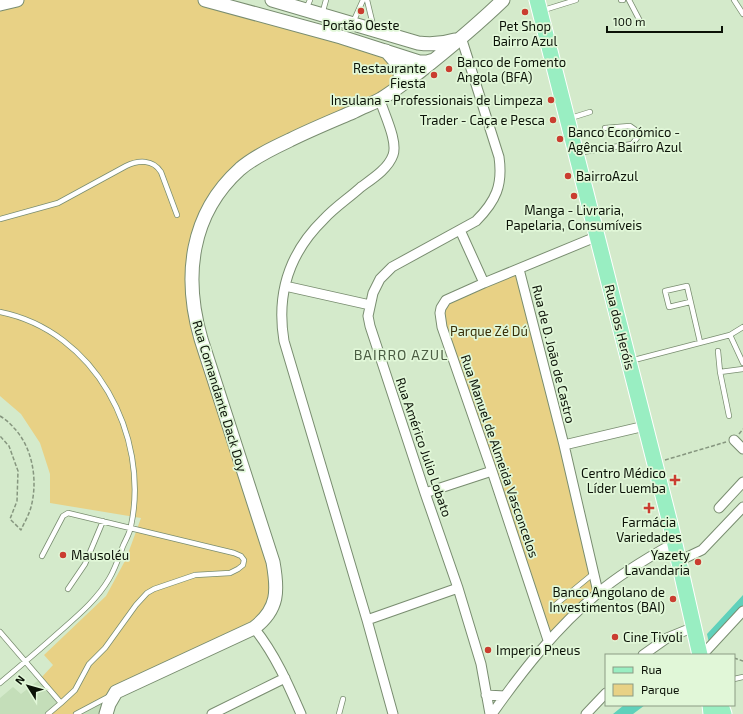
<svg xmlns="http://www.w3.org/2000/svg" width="743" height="714" font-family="'Exo 2',sans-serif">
  <rect width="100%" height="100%" fill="#d4eacb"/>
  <path fill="#c4deb9" d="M40 679 61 703 49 714H0V698L13 687 21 694Z
    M116 692 106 714H75Z"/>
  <path fill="#e8d185" d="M17 0H205L386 51 399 82 243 168 207 212 192 292 273 562 267 616 75 714H49L61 703 40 679 53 665 44 655 106 596 126 559 141 518 50 503V474L40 443 21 414 0 396V5Z
    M519 269 598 592 548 640 440 313 443 303Z"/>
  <path fill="#5fd1bb" d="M743 595V607L709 643 707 634Z
    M624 705H645L633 714H613Z"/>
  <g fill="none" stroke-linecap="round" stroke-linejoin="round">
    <g stroke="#798d70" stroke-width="6">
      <path id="lane" d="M367 0 374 29
        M621 0H623
        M629 0 640 21
        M734 0 743 14
        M306 9 310 0
        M547 9 576 0
        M325 14 323 11 326 0
        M352 21 355 18 363 0
        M574 117 590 112
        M583 152 632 144 637 138V131L630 126 605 128
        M0 219 58 203 126 166C138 160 153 159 161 172L177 215
        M690 302 669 307 665 291 687 286 700 342
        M0 312C95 331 150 435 131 526 130 533 126 539 123 546 119 557 115 569 109 579 96 601 76 617 57 634 38 651 19 667 0 683
        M730 335 743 363
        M718 351 720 372 729 416
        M634 360 730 335 743 327
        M720 372 743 369
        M42 556 63 516 68 513 234 553 241 556 244 560 243 565 238 569 230 573 195 575 154 589 147 593 136 605 105 648 89 664 75 690 61 703
        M68 589 85 564 103 521
        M554 606 594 573
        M0 632 61 703 48 714
        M734 679 743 677
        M76 714 110 696
        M339 714 343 699"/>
    </g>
    <g stroke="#798d70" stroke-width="11">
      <path id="street" d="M461 37 499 157C503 185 496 201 476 221L392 267 380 279 373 293 368 316 370 326 425 493 458 588 481 664 490 714
        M380 100C384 114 398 141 393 155 388 169 372 179 361 187 349 198 335 207 324 219 289 253 276 293 284 341L367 620 393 714
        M460 230 484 283
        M519 269 564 445 598 592
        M285 286 370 305
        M734 440 743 449
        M564 445 645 426
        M425 493 492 471
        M719 508 743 482
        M683 559 702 550 743 507
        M367 620 458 588
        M254 628C275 654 288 684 301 714
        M548 640 492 471 442 327 440 313 441 308 446 300 484 283 598 236
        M705 652 743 611
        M643 655 667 638 694 627
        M486 695 505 696
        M212 714 285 678
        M492 714C523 670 556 628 598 593 620 574 649 557 674 543
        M586 714 606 693"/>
    </g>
    <g stroke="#798d70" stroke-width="15">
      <path id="secondary" d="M205 0 341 37 419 62H427L434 60
        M272 0 418 43C432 45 442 44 455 40
        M0 4 17 0
        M386 51C399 65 405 71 396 89
        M106 714 109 704 116 692 254 628C279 609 278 590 273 562L201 339C183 277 190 214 240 169 254 157 273 148 290 140 310 130 332 121 353 112 362 107 372 104 381 99 394 91 405 82 418 73 447 50 476 26 503 0"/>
    </g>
    <g stroke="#fff" stroke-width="17">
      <path id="primary" d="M537 0 671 527 700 655
        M710 705 711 714
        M721 705 724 714"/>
    </g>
    <path stroke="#86967f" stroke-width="1.5" stroke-dasharray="4 2" stroke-linecap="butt" d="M0 416C5 419 10 423 14 428 33 448 38 481 31 507 29 515 24 523 21 530L10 519 17 501 18 471 9 446 0 436
      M739 434 743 429
      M665 460 726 442
      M734 658 743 661"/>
    <use href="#lane" stroke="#fff" stroke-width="4.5"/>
    <use href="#street" stroke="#fff" stroke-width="9"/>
    <use href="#secondary" stroke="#fff" stroke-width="13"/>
    <use href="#primary" stroke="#99eec2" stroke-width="15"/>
  </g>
  <g fill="#ca3d30" stroke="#e1f7d8" stroke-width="1.5">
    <circle cx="361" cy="11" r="4"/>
    <circle cx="525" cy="12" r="4"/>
    <circle cx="449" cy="69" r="4"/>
    <circle cx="434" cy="75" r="4"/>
    <circle cx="551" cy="100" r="4"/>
    <circle cx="553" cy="120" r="4"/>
    <circle cx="560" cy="139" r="4"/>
    <circle cx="568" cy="176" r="4"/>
    <circle cx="574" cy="196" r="4"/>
    <path d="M673 474h4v4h4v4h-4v4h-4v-4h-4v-4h4z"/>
    <path d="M647 502h4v4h4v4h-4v4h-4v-4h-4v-4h4z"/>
    <circle cx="63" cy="555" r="4"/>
    <circle cx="698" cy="562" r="4"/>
    <circle cx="673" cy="599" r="4"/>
    <circle cx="615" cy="637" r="4"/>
    <circle cx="488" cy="650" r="4"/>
  </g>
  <g text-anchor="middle" stroke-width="3.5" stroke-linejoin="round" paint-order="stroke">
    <g font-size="13" fill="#0b1207" stroke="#e1f7d8" text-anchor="start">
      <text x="361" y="30" text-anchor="middle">Portão Oeste</text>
      <text x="525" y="31" text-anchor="middle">Pet Shop<tspan x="525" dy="15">Bairro Azul</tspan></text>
      <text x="457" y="67">Banco de Fomento<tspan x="457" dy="15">Angola (BFA)</tspan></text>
      <text x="426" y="73" text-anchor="end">Restaurante<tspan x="426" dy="15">Fiesta</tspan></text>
      <text x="543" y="105" text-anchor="end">Insulana - Professionais de Limpeza</text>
      <text x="545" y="125" text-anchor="end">Trader - Caça e Pesca</text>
      <text x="568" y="137">Banco Económico -<tspan x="568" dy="15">Agência Bairro Azul</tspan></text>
      <text x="576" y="181">BairroAzul</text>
      <text x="574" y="215" text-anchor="middle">Manga - Livraria,<tspan x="574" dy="15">Papelaria, Consumíveis</tspan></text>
      <text x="666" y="478" text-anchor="end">Centro Médico<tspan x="666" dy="15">Líder Luemba</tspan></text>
      <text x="649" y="527" text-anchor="middle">Farmácia<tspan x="649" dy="15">Variedades</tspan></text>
      <text x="71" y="560">Mausoléu</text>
      <text x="690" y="560" text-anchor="end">Yazety<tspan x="690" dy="15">Lavandaria</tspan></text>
      <text x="665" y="597" text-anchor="end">Banco Angolano de<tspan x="665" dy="15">Investimentos (BAI)</tspan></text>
      <text x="623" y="642">Cine Tivoli</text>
      <text x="496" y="655">Imperio Pneus</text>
    </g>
    <g font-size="13" fill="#0b1207" stroke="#e1f7d8">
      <text transform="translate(620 327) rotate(76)" y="5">Rua dos Heróis</text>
      <text transform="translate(554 354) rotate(76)" y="5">Rua de D. João de Castro</text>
      <text transform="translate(220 396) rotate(73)" y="5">Rua Comandante Dack Doy</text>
      <text transform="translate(424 447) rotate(71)" y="5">Rua Américo Julio Lobato</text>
      <text transform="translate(500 456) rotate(71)" y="5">Rua Manuel de Almeida Vasconcelos</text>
    </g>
    <g font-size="13" fill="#382e07" stroke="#e1f7d8">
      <text x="489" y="336">Parque Zé Dú</text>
    </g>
    <g font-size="14" letter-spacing="1" fill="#4b5d43" stroke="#e1f7d8">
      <text x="401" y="360">BAIRRO AZUL</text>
    </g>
  </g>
  <rect x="605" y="654" width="130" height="52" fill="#e1f7d8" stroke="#8b9b84"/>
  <rect x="613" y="667" width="20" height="6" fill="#99eec2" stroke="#8b9b84"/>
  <text x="641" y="674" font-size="12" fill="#0b1207">Rua</text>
  <rect x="613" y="684" width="20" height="12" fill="#e8d185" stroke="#8b9b84"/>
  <text x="641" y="694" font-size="12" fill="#0b1207">Parque</text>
  <g transform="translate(28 686) rotate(307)" stroke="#e1f7d8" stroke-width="3" paint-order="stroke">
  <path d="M0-3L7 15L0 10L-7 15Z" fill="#0b1207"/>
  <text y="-6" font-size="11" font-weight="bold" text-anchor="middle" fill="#0b1207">N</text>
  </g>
  <path d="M607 26v6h115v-6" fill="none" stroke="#0b1207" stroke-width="2"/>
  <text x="613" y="26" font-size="12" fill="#0b1207" stroke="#e1f7d8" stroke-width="3" paint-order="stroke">100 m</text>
</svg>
